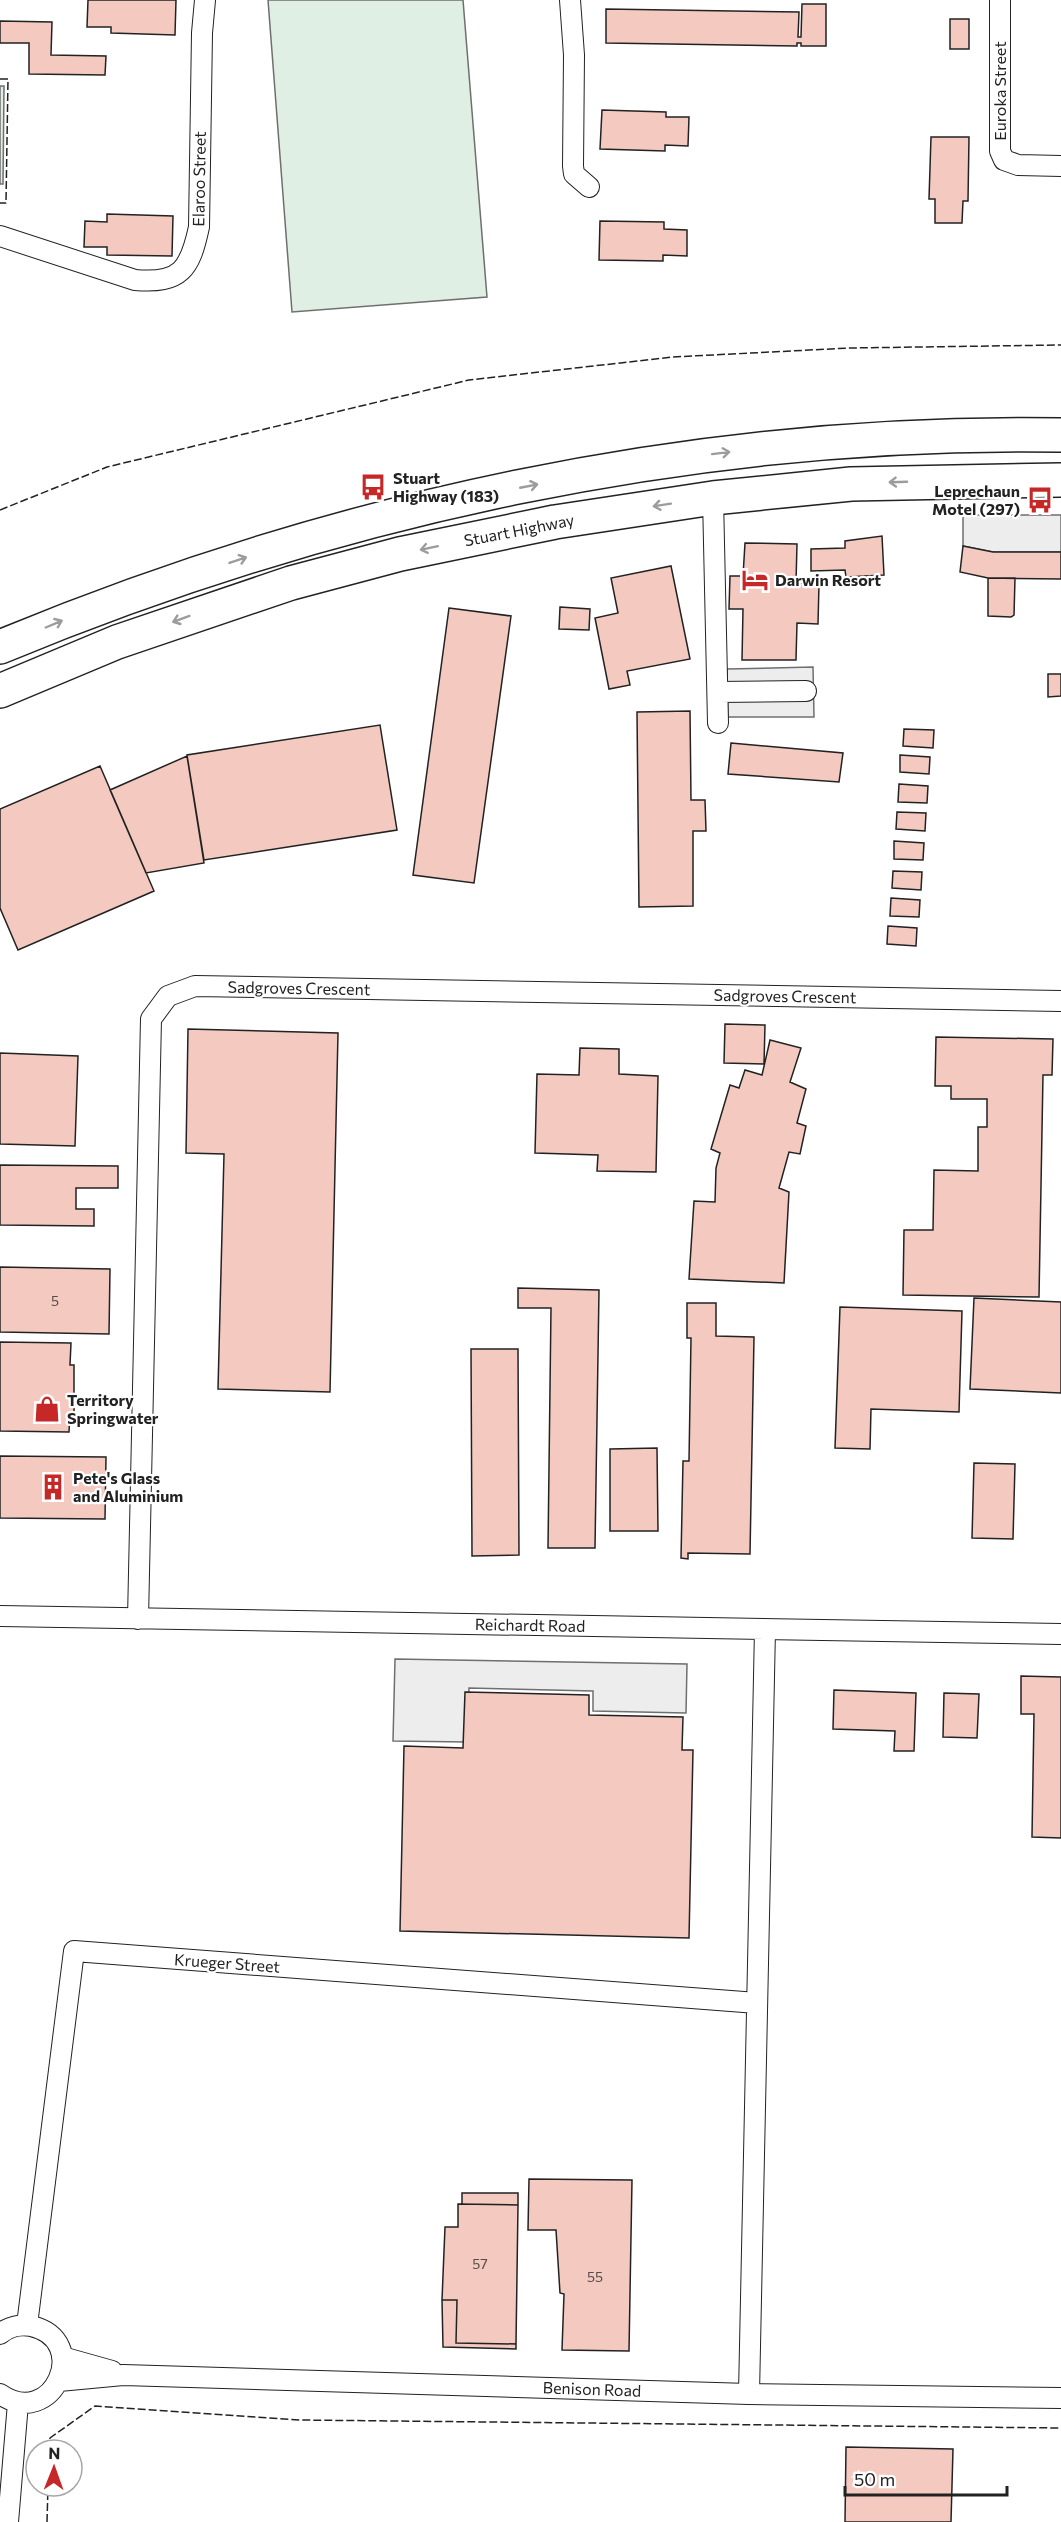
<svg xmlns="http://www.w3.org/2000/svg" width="1061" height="2522" font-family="Commissioner,sans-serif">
  <rect width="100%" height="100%" fill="#fff"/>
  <path fill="#e0efe3" stroke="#6f6f6f" stroke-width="1.5" d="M268 0H463L487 297 292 312Z
    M0 86H4L3 184H0Z"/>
  <path fill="#ededed" stroke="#6f6f6f" stroke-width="1.5" d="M963 515H1061V552H993L963 546Z
    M813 667 814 717H728L727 669Z
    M395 1659 687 1664 686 1713 593 1711V1691L469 1688 467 1742 393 1741Z"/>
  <path fill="#f3c9c0" stroke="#222" stroke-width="1.5" d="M88 0H176L175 35 111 33V27H87Z
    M802 4H826V46H801V43H797V46L606 43V9L799 12 798 37H801Z
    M950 19H969V49H950Z
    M0 21 52 22 51 55 106 56 105 75 29 74V43H0Z
    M602 110 666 112V117H689L688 146 665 145V151L600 149Z
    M931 137H969L968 201H963L962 223H935V199H929Z
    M107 214 173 216 172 256 107 255V247H84L85 221 107 222Z
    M600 221 664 222V229L687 230V256L663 255V261L599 260Z
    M882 536 884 575 846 577 845 570 811 571V549L845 548V541Z
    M745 543 797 544 796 583 819 584 818 624 797 623 796 660H742L743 609H729L730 576H743Z
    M963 546 993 552H1061V579L988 578 960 572Z
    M671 566 690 659 627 671 630 685 609 689 595 618 618 613 611 578Z
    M988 578H1015L1014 615 1011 617 988 616Z
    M560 607 590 609 589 630 559 629Z
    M449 608 511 616 474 883 413 875Z
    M1048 674H1061V696L1048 697Z
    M690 711 691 800H705L706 831H693V906L639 907 637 712Z
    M380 725 397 830 204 860 187 755Z
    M904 729 934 730 933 748 903 746Z
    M731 743 843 753 839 782 728 774Z
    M900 755 930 757 929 774 900 772Z
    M187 756 204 863 146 873 110 790Z
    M100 766 154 891 18 950 0 908V809Z
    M899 784 928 786 927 803 898 802Z
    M897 812 926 813 925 831 896 829Z
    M894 841 924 843 923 860 894 859Z
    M893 871 922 872 921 890 892 888Z
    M891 898 920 900 919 917 890 916Z
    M888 926 917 928 916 946 887 944Z
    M725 1024 765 1025 764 1064 724 1063Z
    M188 1029 338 1033 330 1392 218 1389 224 1154 186 1153Z
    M936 1037 1053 1039 1052 1075H1043L1039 1297 903 1295 904 1230H933L934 1170 978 1171V1127H987V1099H951V1086H935Z
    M770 1040 801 1048 790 1082 806 1089 797 1123 806 1126 800 1154 789 1152 779 1188 789 1192 784 1283 689 1279 694 1201 715 1202 716 1168 720 1153 711 1149 730 1085 739 1088 745 1070 762 1075Z
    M580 1048 619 1049V1074L658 1076 656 1172 597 1171 598 1155 535 1153 537 1074 579 1075Z
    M0 1053 78 1056 75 1146 0 1144Z
    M0 1165 118 1166V1188H76V1209H94V1226L0 1225Z
    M0 1267 110 1269 109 1334 0 1332Z
    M518 1288 599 1290 595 1548H548L551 1308H518Z
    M974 1298 1061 1302V1393L970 1389Z
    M687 1303H716V1336L754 1337 750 1554 688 1553V1559L681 1558 683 1461H689L691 1338H687Z
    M840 1307 962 1311 959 1412 871 1409 870 1449 835 1448Z
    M0 1342 71 1343 70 1365H74V1412H70L69 1432 0 1431Z
    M471 1349H518L519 1555 472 1556Z
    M657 1448 658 1531H610V1449Z
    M0 1456 106 1457 105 1519 0 1518Z
    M974 1463 1015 1464 1013 1539 972 1538Z
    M1021 1676 1061 1677V1838L1032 1837 1034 1714H1021Z
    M834 1690 916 1693 914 1751H894L895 1731 833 1729Z
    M465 1692 589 1695V1715L683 1717 682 1750H693L689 1938 400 1931 404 1746 463 1748Z
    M944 1693 979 1694 977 1738 943 1737Z
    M529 2179 632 2180 629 2351 562 2350 564 2294 560 2293 556 2230H528Z
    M462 2193H518V2205L462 2204Z
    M458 2204 518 2205 516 2344 456 2343 457 2300H442L445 2227H458Z
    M442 2300H457L456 2343 516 2344V2349L443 2347Z
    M846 2447 953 2449 951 2522H845Z"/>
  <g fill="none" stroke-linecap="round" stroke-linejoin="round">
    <g stroke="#222" stroke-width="22">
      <path id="street" d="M570 0 574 55 573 166 574 174 589 187
        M1000 0V151L1004 160 1018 165 1061 166
        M0 236 135 280C181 284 190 269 199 227L202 33 205 0
        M713 498 718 723
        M718 692 806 691
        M0 1616 1061 1634
        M138 1619 151 1019 168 996 195 986 1061 1001
        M27 2325 74 1951 757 2003
        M0 2334C8 2327 20 2324 31 2326 93 2340 53 2431 0 2394
        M62 2357 112 2371
        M59 2381 123 2375 749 2394 1061 2398
        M749 2394 765 1629
        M8 2522 18 2403"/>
    </g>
    <g stroke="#222" stroke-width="36">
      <path id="highway" d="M0 647C334 508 698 429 1061 435
        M0 691 117 642 291 583 400 554 555 522 713 498 851 484 1061 480"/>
    </g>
    <use href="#street" stroke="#fff" stroke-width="20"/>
    <use href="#highway" stroke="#fff" stroke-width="33"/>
    <path stroke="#222" stroke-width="1.5" stroke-dasharray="8 3" stroke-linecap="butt" d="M0 79H8L6 203H0
      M0 510 107 467 469 380 673 357 849 348 1061 345
      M50 2450V2438L95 2406 299 2420 1061 2428
      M47 2522 48 2486"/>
  </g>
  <defs><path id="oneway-shaft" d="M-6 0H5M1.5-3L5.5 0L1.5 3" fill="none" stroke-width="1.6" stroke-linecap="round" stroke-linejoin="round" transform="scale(1.5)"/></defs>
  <g stroke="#9c9c9c">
    <use href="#oneway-shaft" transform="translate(721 453) rotate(-7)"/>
    <use href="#oneway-shaft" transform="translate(898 482) rotate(178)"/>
    <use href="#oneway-shaft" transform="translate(529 486) rotate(-11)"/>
    <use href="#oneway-shaft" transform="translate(662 505) rotate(171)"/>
    <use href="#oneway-shaft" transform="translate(429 548) rotate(168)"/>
    <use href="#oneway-shaft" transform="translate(238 560) rotate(-18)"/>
    <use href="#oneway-shaft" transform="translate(181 619) rotate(160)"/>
    <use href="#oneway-shaft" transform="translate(54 624) rotate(-23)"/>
  </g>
  <defs>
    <g id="bus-bare" transform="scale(2.07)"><path d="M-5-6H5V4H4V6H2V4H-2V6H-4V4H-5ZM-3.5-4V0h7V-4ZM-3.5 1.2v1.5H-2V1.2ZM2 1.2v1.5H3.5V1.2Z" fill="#c62828" stroke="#fff" stroke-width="2.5" paint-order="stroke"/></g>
    <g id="hotel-bare" transform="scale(2.07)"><path d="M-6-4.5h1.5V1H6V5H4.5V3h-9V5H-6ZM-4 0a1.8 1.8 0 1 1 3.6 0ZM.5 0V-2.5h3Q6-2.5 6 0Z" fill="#c62828" stroke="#fff" stroke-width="2.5" paint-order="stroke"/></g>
    <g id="shop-bare" transform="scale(2.07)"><path d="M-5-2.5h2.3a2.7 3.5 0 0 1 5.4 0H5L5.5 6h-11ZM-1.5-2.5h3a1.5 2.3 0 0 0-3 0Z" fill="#c62828" stroke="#fff" stroke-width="2.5" paint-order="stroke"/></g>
    <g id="building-bare" transform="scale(2.07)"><path d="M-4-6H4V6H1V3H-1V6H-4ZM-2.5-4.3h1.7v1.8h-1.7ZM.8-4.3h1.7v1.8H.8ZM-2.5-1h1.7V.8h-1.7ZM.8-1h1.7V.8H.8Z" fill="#c62828" stroke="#fff" stroke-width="2.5" paint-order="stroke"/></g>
  </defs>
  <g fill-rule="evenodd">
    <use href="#bus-bare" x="373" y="487"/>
    <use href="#bus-bare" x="1040" y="500"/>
    <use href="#hotel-bare" x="755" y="580"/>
    <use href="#shop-bare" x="47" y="1409"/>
    <use href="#building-bare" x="53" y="1487"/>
  </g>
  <g text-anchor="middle" stroke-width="4.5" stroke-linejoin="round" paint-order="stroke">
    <g font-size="14" fill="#564c4a">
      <text x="55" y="1306">5</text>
      <text x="480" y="2269">57</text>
      <text x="595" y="2282">55</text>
    </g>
    <g font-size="16" fill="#222" stroke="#fff">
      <text transform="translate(1000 91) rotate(-90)" y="6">Euroka Street</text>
      <text transform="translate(199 179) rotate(-89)" y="6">Elaroo Street</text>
      <text transform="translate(519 530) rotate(-11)" y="6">Stuart Highway</text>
      <text transform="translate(299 988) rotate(1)" y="6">Sadgroves Crescent</text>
      <text transform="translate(785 996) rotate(1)" y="6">Sadgroves Crescent</text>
      <text transform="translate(530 1625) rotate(1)" y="6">Reichardt Road</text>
      <text transform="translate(227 1963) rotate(4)" y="6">Krueger Street</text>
      <text transform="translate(592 2389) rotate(2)" y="6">Benison Road</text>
    </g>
    <g font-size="16" font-weight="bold" fill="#222" stroke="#fff" text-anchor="start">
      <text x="393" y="484">Stuart<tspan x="393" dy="18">Highway (183)</tspan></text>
      <text x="1020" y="497" text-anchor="end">Leprechaun<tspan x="1020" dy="18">Motel (297)</tspan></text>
      <text x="775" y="586">Darwin Resort</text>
      <text x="67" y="1406">Territory<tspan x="67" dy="18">Springwater</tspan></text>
      <text x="73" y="1484">Pete's Glass<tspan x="73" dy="18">and Aluminium</tspan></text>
    </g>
  </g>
  <g transform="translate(54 2468) rotate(1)"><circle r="28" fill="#ffffff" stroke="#a7a7a7" stroke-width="1.5"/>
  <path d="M0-4.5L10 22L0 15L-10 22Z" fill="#c62828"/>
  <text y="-9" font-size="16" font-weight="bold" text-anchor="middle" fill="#222222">N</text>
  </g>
  <path d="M845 2486v9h162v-9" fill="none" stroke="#222222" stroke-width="3"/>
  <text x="854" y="2486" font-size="18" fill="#222222" stroke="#ffffff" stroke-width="4.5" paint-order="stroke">50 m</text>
</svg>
